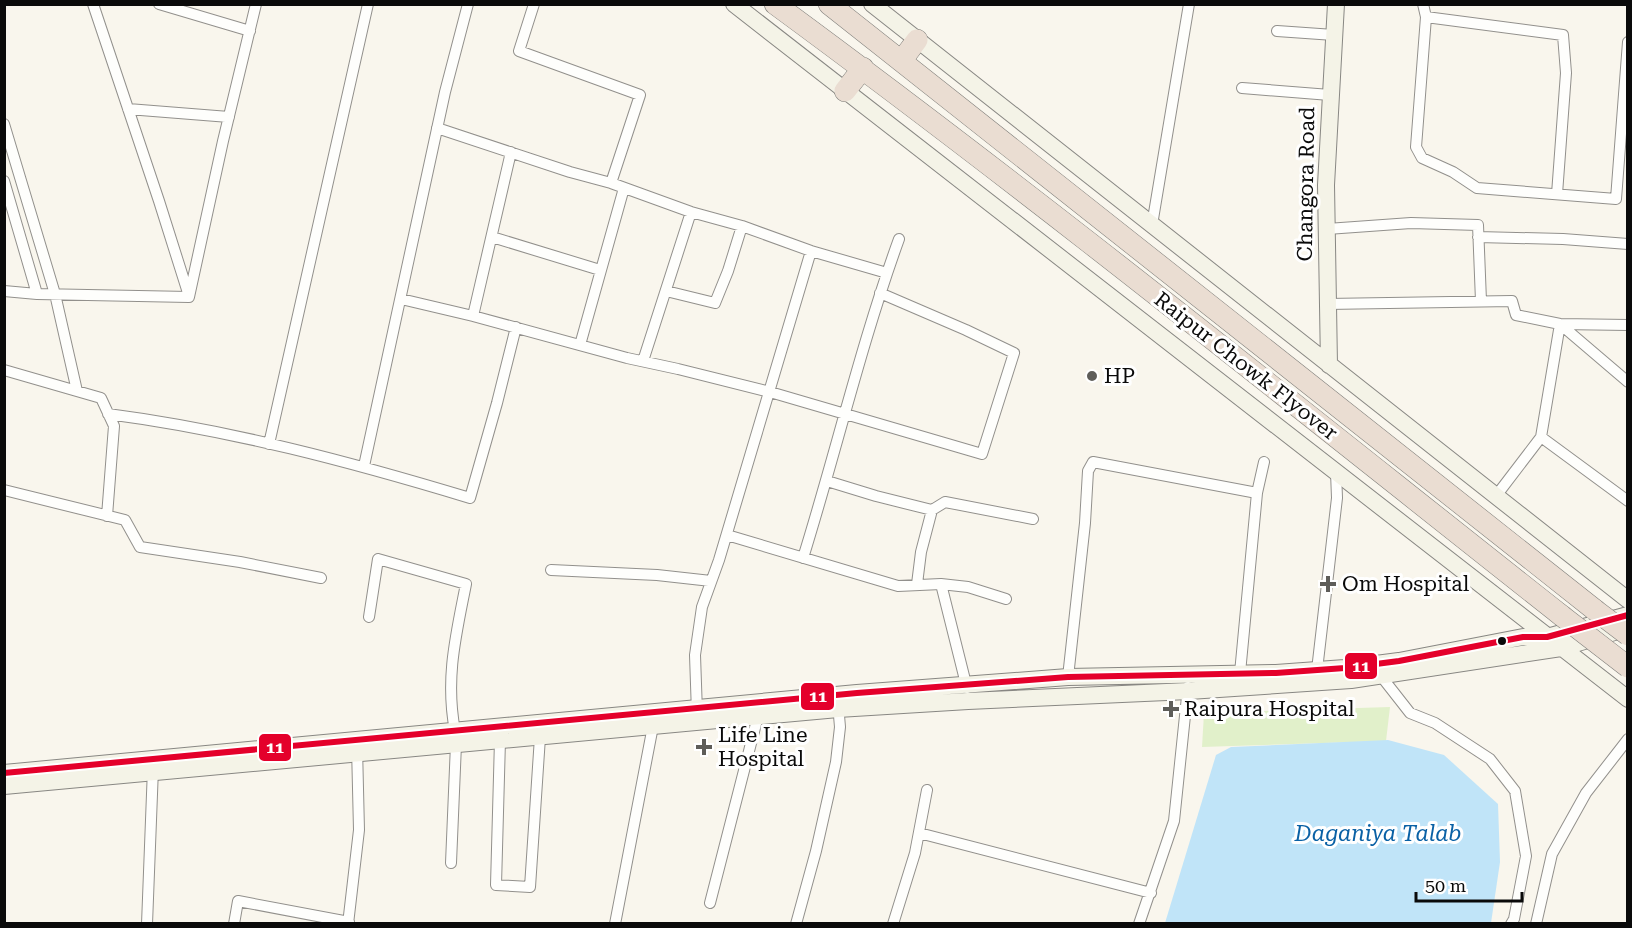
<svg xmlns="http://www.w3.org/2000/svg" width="1632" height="928" font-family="'Roboto Serif',serif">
  <rect width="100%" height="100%" fill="#f9f6ed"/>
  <path fill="#e1f0ca" d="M1390 707 1386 741 1202 747 1204 713Z"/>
  <path fill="#c0e4f8" d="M1388 740 1444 755 1498 804 1500 862 1491 923H1165L1216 755 1231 747Z"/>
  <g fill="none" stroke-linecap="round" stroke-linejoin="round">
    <g stroke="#92908c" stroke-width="12">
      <path id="street" d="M93 4 159 201 189 296
        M159 4 250 31
        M534 4 519 51 640 95 611 183
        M1423 4 1426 17 1416 147 1422 158 1453 172 1477 188 1616 199 1628 42
        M1426 17 1563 35 1566 73 1557 194
        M1277 31 1334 35
        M1242 88 1330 95
        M128 109 229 117
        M4 124 55 294 77 391
        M437 128 570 172 611 183 691 212 742 226 811 251 887 273
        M4 181 37 294
        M1152 225 1189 4
        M1327 229 1411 223 1478 225 1481 301
        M492 237 600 270
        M1478 237 1563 239 1628 244
        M4 291 37 294 189 297 223 141 256 4
        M666 291 715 303 728 271 742 226
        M401 299 473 316 627 358 678 369 770 392 982 454 1014 353 966 330 880 293
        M1327 304 1512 301 1516 315 1560 324 1628 325
        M473 316 511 152
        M1560 324 1628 382
        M580 345 624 188
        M643 361 691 212
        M4 370 101 398 114 426 107 516
        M108 414C231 430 351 462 470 498L497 403 516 327
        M1541 437 1628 501
        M269 444 368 4
        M364 466 445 92 468 4
        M827 481 876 496 932 510
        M4 490 125 520 140 547 240 562 321 578
        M1496 496 1541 437 1560 324
        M727 535 898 586 941 584 968 587 1006 599
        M803 558C836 452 861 344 899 239
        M551 570 657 575 711 581
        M917 584 921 552 932 510 945 502 1033 519
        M941 584 967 688
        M369 617 378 559 466 584C456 635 445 678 455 731
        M1317 670 1337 498 1336 472
        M1240 673 1257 493 1264 462
        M1381 676 1410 713 1435 723 1490 759 1515 791 1526 856 1514 919 1511 924
        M1068 677 1085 523 1088 471 1093 462 1257 493
        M697 713 695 655 702 607 719 560 811 251
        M500 740 496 885 530 887 540 737
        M919 833 1151 893
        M451 863 456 744
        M710 903 758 716
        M147 924 153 768
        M234 924 238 901 349 922
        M348 924 359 830 357 747
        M615 924 653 726
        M796 924 816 851 836 762 840 727 838 704
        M893 924 915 853 927 790
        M1139 924 1174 821 1188 687
        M1536 924 1552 854 1586 793 1628 739"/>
    </g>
    <g stroke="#888783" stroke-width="18">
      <path id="secondary" d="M734 4 1628 699
        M872 4 1628 600
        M1329 365 1326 185 1336 4
        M4 773 857 693 1068 677 1276 673 1345 668 1399 661 1523 637H1547L1628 615
        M4 786 838 709 968 701 1189 691 1351 680 1561 648 1628 628"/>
    </g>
    <g stroke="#7f7e7a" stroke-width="22">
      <path id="highway" d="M775 4C1043 201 1301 410 1562 616
        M829 4 1595 610
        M902 60 917 40
        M845 91 863 68"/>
    </g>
    <use href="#street" stroke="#fefefc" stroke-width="10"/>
    <use href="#secondary" stroke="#f4f3e7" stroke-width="16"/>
    <use href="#highway" stroke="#eaddd2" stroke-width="21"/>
    <g stroke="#7f7e7a" stroke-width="22" stroke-linecap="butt">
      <path id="highway-bridge" d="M1595 610 1628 635
        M1562 616 1628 667"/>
    </g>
    <use href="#highway-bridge" stroke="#eaddd2" stroke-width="21"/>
    <g stroke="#fff" stroke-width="10">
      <path id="bus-1" d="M4 773 857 693 1068 677 1276 673 1345 668 1399 661 1523 637H1547L1628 615"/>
    </g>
    <use href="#bus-1" stroke="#e4002b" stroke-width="6"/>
  </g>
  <g fill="#5e5d59" stroke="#fff" stroke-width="2">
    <circle cx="1092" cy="376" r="6"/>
    <path d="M1325 575h6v6h6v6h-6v6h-6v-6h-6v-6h6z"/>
    <path d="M1168 700h6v6h6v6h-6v6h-6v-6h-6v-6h6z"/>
    <path d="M701 738h6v6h6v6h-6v6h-6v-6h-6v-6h6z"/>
  </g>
  <circle fill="#0a0a0a" stroke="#fff" stroke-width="2" cx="1502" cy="641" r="5"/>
  <g text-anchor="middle" stroke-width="6" stroke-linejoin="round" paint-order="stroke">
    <g font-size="21" fill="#0a0a0a" stroke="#fff">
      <text transform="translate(1306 184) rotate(-89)" y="7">Changora Road</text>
      <text transform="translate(1246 366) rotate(38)" y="7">Raipur Chowk Flyover</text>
    </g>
    <g font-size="21" fill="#0a0a0a" stroke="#fff" text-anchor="start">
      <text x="1104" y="383">HP</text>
      <text x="1342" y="591">Om Hospital</text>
      <text x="1184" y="716">Raipura Hospital</text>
      <text x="718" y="742">Life Line<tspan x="718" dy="24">Hospital</tspan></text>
    </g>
    <g font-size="22" font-style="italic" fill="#0a61a5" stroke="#fff">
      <text x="1378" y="841">Daganiya Talab</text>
    </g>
  </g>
  <g stroke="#fff" stroke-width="2">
    <rect x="1344" y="652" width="34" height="28" rx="6" fill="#e4002b"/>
    <rect x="800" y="682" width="35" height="29" rx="6" fill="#e4002b"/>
    <rect x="258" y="733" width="34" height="29" rx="6" fill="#e4002b"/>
  </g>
  <g font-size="16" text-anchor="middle" font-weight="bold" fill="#fff">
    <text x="1361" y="672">11</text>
    <text x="818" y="702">11</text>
    <text x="275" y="753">11</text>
  </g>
  <rect width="1632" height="928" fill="none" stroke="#0a0a0a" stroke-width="12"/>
  <path d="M1416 892v9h106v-9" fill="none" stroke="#0a0a0a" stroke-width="3"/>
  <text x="1425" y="892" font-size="18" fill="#0a0a0a" stroke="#ffffff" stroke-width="4.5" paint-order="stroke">50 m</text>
</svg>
